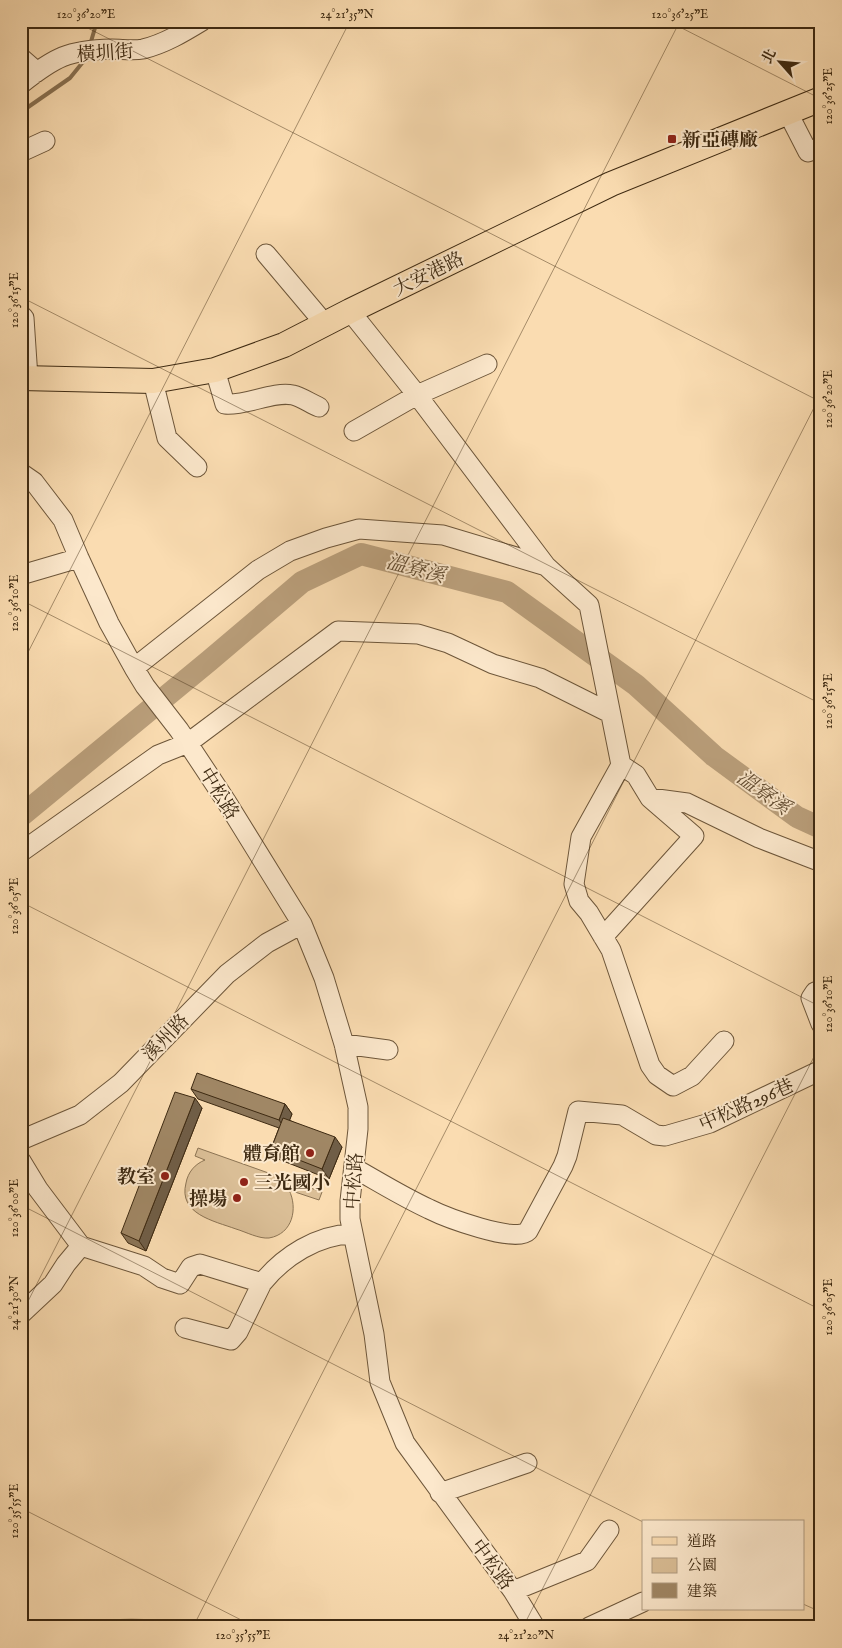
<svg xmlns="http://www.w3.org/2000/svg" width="842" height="1648" font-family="'IM FELL English','Noto Serif TC',serif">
  <rect width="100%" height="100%" fill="#fadcb1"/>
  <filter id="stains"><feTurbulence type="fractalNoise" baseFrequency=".004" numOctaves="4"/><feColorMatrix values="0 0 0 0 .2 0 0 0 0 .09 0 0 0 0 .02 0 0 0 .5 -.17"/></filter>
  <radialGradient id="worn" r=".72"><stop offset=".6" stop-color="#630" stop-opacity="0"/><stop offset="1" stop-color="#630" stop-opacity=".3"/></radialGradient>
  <path fill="#dabe96" stroke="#8c7454" d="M198 1148 322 1192 319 1200 289 1190C298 1208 293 1234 269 1238 259 1239 246 1232 236 1229 214 1221 178 1214 186 1183 188 1172 195 1164 205 1160L195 1156Z"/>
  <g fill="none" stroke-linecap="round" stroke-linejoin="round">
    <path stroke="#887051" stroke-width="4" d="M90 45 97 21
      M21 112 70 78 87 57
      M21 1624C50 1620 78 1621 106 1621 133 1621 162 1619 187 1627
      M378 1627H383"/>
    <path stroke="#ba9f7b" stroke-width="22" d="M21 816 209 661 302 582 361 554 507 592 636 685 714 756 797 817 821 828"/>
    <g stroke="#6d563a" stroke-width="21">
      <path id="minor" d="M21 58 37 72
        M21 84C55 57 68 50 112 49 122 49 133 51 143 49 164 44 184 32 202 21
        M788 113 808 152 821 147
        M21 152 45 141
        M266 254 325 324
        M350 311 417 395 546 566 589 605 621 765 581 837 574 884 579 901 589 913 611 950 650 1065 657 1075 673 1086 692 1076 724 1041
        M21 315 24 318 28 378
        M215 370 225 404C247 406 272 391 293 395 302 397 311 404 319 407
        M153 381 167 438 197 467
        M354 431 417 395 487 364
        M21 473 34 482 63 520 79 558 109 623 134 668 145 686 179 730 226 801 302 924 324 978 344 1044 358 1107V1129L350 1201V1219L374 1334 380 1382 405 1443 513 1591 535 1627
        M21 575 79 558
        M134 668 258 570 290 551 326 538 359 529 443 535 546 566
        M650 798 687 803 759 838 821 862
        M21 852 158 755 188 743 338 631 418 634 448 643 493 664 540 678 610 713
        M603 937 694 836 650 798 636 775 621 765
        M821 990 815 992 811 998 821 1024
        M344 1044 388 1050
        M21 1140 80 1115 121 1083 227 974 267 943 302 924
        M21 1161 38 1189 81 1246
        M354 1168C379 1182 403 1197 429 1209 445 1217 516 1244 528 1231L563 1166 567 1156 578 1111 622 1115 656 1135 665 1136 710 1123 821 1070
        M81 1246 144 1266 162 1278 180 1284 191 1267 200 1264 262 1283C284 1256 317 1235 352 1234
        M21 1314 53 1284 66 1264 81 1246
        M185 1328 231 1340 238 1332 262 1283
        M440 1493 527 1463
        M513 1591 587 1561 609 1530
        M589 1627 643 1602"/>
    </g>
    <g stroke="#3e2a12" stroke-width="26">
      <path id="major" d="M21 378 153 381 215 370 284 345 350 311 611 184 821 99"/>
    </g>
    <use href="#minor" stroke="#fce8cc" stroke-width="19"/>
    <use href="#major" stroke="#fadcb1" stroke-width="24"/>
  </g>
  <path fill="#8a7457" stroke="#3e2a12" d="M191 1089 285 1104 292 1114 289 1120 342 1147 329 1179 278 1159 271 1149 279 1128 198 1099Z
    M202 1108 146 1251 128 1243 121 1233Z"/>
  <path fill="#705e47" stroke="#3e2a12" d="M195 1098 202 1108 146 1251 139 1241Z
    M285 1104 292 1114 286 1130 279 1120Z
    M335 1137 342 1147 329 1179 322 1169Z"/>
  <path fill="#a08765" stroke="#3e2a12" d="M197 1073 285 1104 279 1120 191 1089Z
    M175 1092 195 1098 139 1241 121 1233Z
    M283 1118 335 1137 322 1169 271 1149Z"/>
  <path fill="none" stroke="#3e2a12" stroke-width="1" stroke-opacity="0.45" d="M74 21 821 402M668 21 821 99M21 297 821 704M21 600 821 1007M21 666 350 21M21 902 821 1310M21 1205 643 1522M21 1315 680 21M21 1508 255 1627M803 1604 821 1612M193 1627 821 394M523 1627 821 1043"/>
  <g fill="#8f2418" stroke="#fce8cc" stroke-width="2">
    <rect x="667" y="134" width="10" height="10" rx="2.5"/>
    <circle cx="310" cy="1153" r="5"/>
    <circle cx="165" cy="1176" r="5"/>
    <circle cx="244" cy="1182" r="5"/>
    <circle cx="237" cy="1198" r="5"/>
  </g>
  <g text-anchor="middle" stroke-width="4" stroke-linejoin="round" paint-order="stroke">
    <g font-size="19" fill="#3e2a12" stroke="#fce8cc">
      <text transform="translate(105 52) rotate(-4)" y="7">橫圳街</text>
      <text transform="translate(428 273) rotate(-26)" y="7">大安港路</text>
      <text transform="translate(220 793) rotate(58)" y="7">中松路</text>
      <text transform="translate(165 1037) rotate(-46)" y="7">溪州路</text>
      <text transform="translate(746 1104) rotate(-24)" y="7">中松路296巷</text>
      <text transform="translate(353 1181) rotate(-86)" y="7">中松路</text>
      <text transform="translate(493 1564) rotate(54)" y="7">中松路</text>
    </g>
    <g font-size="19" font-weight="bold" fill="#3e2a12" stroke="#fce8cc" text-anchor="end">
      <text x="682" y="146" text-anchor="start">新亞磚廠</text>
      <text x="300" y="1160">體育館</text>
      <text x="155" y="1183">教室</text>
      <text x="254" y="1189" text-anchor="start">三光國小</text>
      <text x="227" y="1205">操場</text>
    </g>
    <g font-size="20" font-style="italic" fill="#634d32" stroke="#fce8cc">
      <text transform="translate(416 568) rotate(15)" y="7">溫寮溪</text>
      <text transform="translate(764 792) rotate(36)" y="7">溫寮溪</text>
    </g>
  </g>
  <rect width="842" height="1648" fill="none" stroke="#fadcb1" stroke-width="55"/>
  <rect x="642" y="1520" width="162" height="90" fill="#fce8cc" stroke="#b09c82"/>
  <rect x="652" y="1537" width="25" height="8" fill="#fadcb1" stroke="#b09c82"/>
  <text x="687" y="1546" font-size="15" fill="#3e2a12">道路</text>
  <rect x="652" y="1558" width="25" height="15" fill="#dabe96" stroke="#b09c82"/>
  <text x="687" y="1570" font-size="15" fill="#3e2a12">公園</text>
  <rect x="652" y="1583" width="25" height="15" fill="#a08765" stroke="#b09c82"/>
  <text x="687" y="1596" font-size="15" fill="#3e2a12">建築</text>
  <g transform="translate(780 62) rotate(297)" stroke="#fce8cc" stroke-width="4" paint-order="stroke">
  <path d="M0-4L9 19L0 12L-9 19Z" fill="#3e2a12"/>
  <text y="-8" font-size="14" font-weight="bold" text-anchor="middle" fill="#3e2a12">北</text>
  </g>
  <rect x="28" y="28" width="786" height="1592" fill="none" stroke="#3e2a12" stroke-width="2"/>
  <g font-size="12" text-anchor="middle" fill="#3e2a12">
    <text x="86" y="18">120°36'20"E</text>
    <text x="347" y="18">24°21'35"N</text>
    <text x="680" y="18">120°36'25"E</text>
    <text transform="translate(828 96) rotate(-90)" y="4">120°36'25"E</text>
    <text transform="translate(14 300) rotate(-90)" y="4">120°36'15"E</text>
    <text transform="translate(828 399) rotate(-90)" y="4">120°36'20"E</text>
    <text transform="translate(14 603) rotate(-90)" y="4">120°36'10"E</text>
    <text transform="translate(828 701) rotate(-90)" y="4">120°36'15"E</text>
    <text transform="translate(14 906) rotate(-90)" y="4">120°36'05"E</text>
    <text transform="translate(828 1004) rotate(-90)" y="4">120°36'10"E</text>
    <text transform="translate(14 1208) rotate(-90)" y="4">120°36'00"E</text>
    <text transform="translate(14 1303) rotate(-90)" y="4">24°21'30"N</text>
    <text transform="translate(828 1307) rotate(-90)" y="4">120°36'05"E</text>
    <text transform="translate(14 1511) rotate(-90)" y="4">120°35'55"E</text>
    <text x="243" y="1639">120°35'55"E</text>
    <text x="526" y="1639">24°21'20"N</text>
  </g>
  <rect width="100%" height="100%" filter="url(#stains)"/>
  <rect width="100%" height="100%" fill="url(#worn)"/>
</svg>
